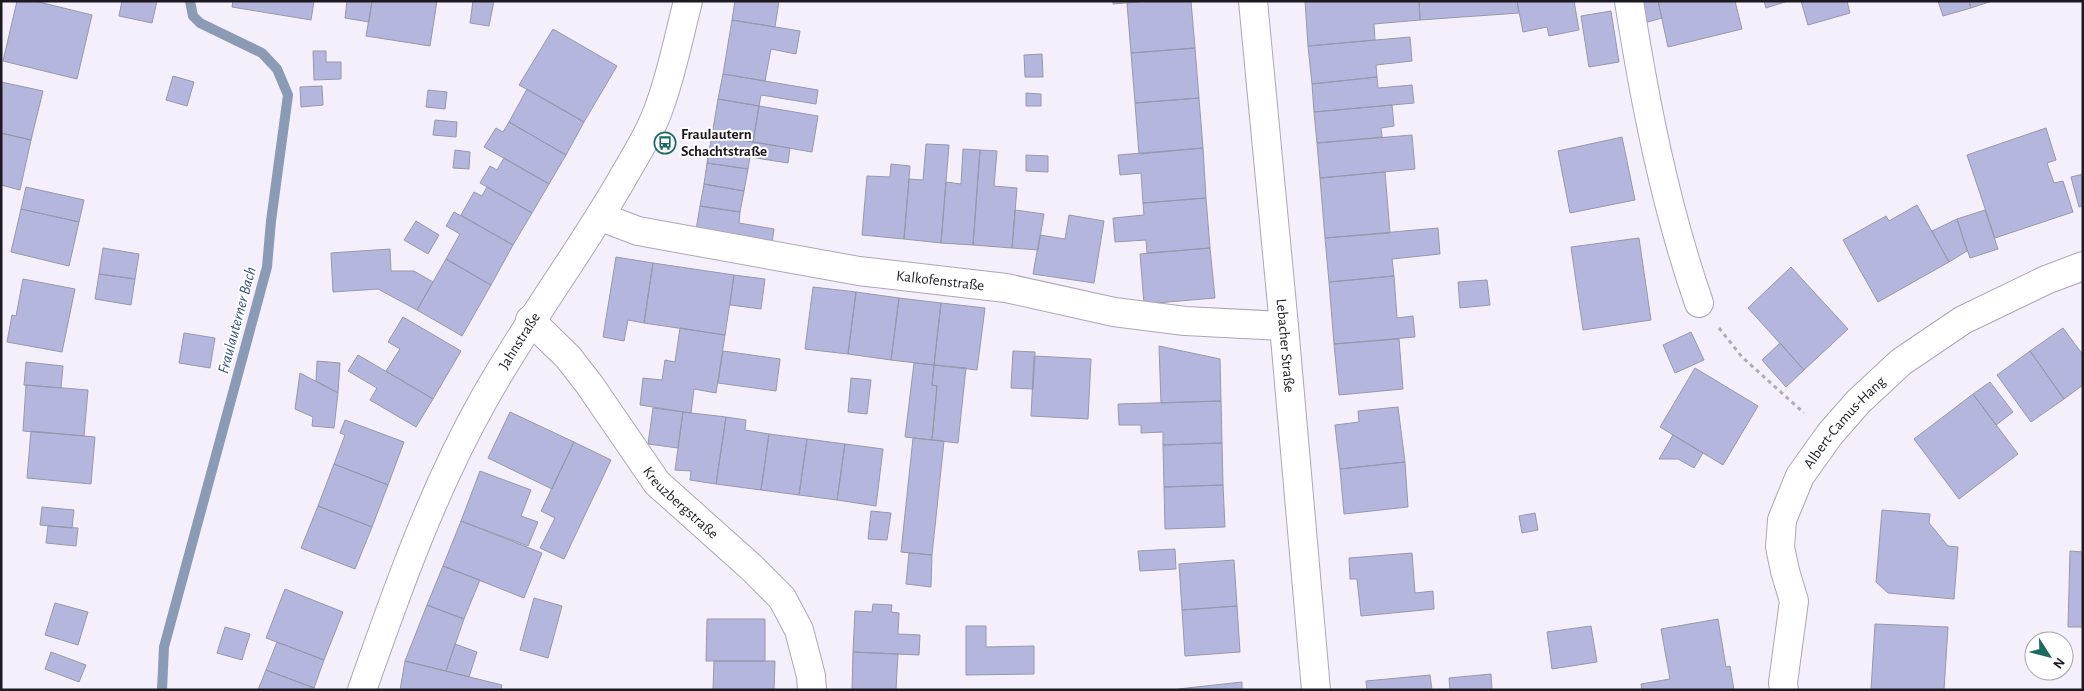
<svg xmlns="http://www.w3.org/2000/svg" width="2084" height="691" font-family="'Alegreya Sans',sans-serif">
  <rect width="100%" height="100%" fill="#f5effc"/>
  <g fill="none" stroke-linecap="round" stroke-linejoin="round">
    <path stroke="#8b9ab5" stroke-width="10" d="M162 690 164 647 267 267 271 221 288 95 277 69 262 53 200 23 193 16 190 1"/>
  </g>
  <path fill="#b4b6dd" stroke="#9698ad" d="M17 1H35L92 15 77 79 3 61Z
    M122 1H157L152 23 119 16Z
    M233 1H314L311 20 232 7Z
    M347 1H372L369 22 345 18Z
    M372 1H437L430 46 366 36Z
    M473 1H494L489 26 470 23Z
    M735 1H779L775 27 732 20Z
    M1113 1H1147L1113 4Z
    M1147 1H1191L1195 48 1131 53 1127 3Z
    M1305 1H1419L1420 20 1374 24 1375 40 1308 46Z
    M1419 1H1517L1519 13 1420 20Z
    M1517 1H1574L1579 30 1549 36 1547 27 1523 32Z
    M1639 1H1658L1662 18 1644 23Z
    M1658 1H1735L1742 29 1668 47Z
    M1764 1H1788L1766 8Z
    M1801 1H1847L1850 13 1808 25Z
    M1938 1H1969L1971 8 1943 16Z
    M1969 1H1992L1971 8Z
    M1611 11 1619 62 1589 67 1581 16Z
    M732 20 800 31 796 54 771 49 765 81 723 74Z
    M553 29 617 66 584 122 519 85Z
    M1410 37 1412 61 1376 65 1377 77 1312 84 1308 46Z
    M1195 48 1199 98 1135 103 1131 53Z
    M313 51H326V62H341V79L314 80Z
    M1042 54 1043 77H1025L1024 55Z
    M723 74 818 90 816 104 761 95 759 106 718 99Z
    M173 76 194 82 187 106 166 100Z
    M1377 77 1378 88 1412 85 1414 103 1314 112 1312 84Z
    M1 82 43 91 31 140 1 133Z
    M322 86 323 105 301 107 300 87Z
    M527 89 584 122 566 155 509 122Z
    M428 90 447 92 445 109 426 107Z
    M1026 93 1041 94V106H1026Z
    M1199 98 1203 148 1139 154 1135 103Z
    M718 99 759 106 753 142 712 135Z
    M1392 105 1394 126 1381 128 1382 137 1317 143 1314 112Z
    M759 106 818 116 812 152 753 142Z
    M435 120 457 122 456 137 433 135Z
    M509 122 566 155 549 184 484 147 496 128 503 132Z
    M2046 128 2056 160 2047 163 2054 183 2063 181 2073 212 1995 238 1967 155Z
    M1 133 31 140 20 190 1 185Z
    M712 135 790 148 788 163 750 157 748 169 707 163Z
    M1412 135 1415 169 1320 178 1317 143Z
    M1622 137 1635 200 1570 213 1558 151Z
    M926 144 949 145 941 243 904 239 909 179 923 180Z
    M1203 148 1206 198 1143 203 1141 173 1120 175 1118 155Z
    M963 149 980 150 973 245 941 243 946 182 961 184Z
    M455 150 470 152 469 169 453 168Z
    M980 150 997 151 994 186 1017 188 1012 248 973 245Z
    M1026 155 1048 156V172L1026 171Z
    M504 158 549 184 532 213 480 183 490 166 497 170Z
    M707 163 748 169 744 191 704 184Z
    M891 164 910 166 904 239 862 235 867 176 890 177Z
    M1385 172 1390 233 1325 238 1320 178Z
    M2083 174V206L2079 207 2071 177Z
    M704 184 744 191 740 212 700 206Z
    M26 187 84 200 79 222 21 209Z
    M487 187 532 213 513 245 461 215 474 192 482 196Z
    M1206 198 1210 248 1147 253 1146 240 1115 242 1113 218 1144 215 1143 203Z
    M1917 205 1949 262 1878 302 1843 240 1886 216 1889 221Z
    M700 206 740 212 739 223 774 229 772 243 696 230Z
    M21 209 79 222 69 266 11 252Z
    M1015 210 1044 214 1038 250 1012 248Z
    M1985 210 1998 249 1970 258 1957 219Z
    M454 212 513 245 491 285 446 259 460 234 446 226Z
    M1069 215 1104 221 1094 283 1033 274 1040 235 1065 239Z
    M1957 219 1967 251 1949 262 1932 231Z
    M416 221 439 235 428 254 404 240Z
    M1438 228 1440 254 1392 259 1394 276 1329 282 1325 238Z
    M1639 238 1651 320 1583 330 1571 247Z
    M103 248 139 254 135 279 99 274Z
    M1210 248 1215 298 1144 304 1140 254Z
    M390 249 391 271H414L433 282 417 310 378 289 333 292 331 253Z
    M616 257 653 263 644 323 628 320 624 341 603 337Z
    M446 259 491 285 462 336 417 310Z
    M653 263 734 275 725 335 644 323Z
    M1791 267 1848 329 1804 370 1748 308Z
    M99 274 135 279 131 305 95 299Z
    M734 275 765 279 761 309 730 305Z
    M1394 276 1397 318 1413 316 1415 337 1334 344 1329 282Z
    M23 279 75 289 62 352 7 342 12 315 16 316Z
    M1487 280 1490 305 1460 308 1458 282Z
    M813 287 856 292 848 354 805 349Z
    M856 292 899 298 891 360 848 354Z
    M899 298 941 303 934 365 891 360Z
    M941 303 985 308 977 370 934 365Z
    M403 317 461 351 433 399 386 371 400 349 388 342Z
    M680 328 725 335 716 393 694 389 691 413 640 405 643 378 662 380 665 360 675 362Z
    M2063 328 2083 355V385L2064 399 2030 351Z
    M1691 332 1704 360 1675 373 1663 345Z
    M184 333 215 338 210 368 179 363Z
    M1399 339 1403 389 1339 395 1334 344Z
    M1780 343 1804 370 1786 387 1762 360Z
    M1159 346 1220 359 1221 401 1161 403Z
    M723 351 780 359 776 391 718 383Z
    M1013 351 1035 352 1033 389 1011 388Z
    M2030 351 2064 399 2031 422 1997 375Z
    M358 355 433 399 416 427 370 400 377 388 348 371Z
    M1034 356 1091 359 1088 419 1031 416Z
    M317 361 340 363 338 393 316 381Z
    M26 362 63 366 61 388 24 385Z
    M914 363 934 365 932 385 937 386 932 440 905 437Z
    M934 365 966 368 958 443 932 440 937 386 932 385Z
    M1695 368 1758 406 1723 465 1660 427Z
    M300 373 338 393 334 428 312 426 313 417 295 409Z
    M851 378 871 380 867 414 848 412Z
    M1990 382 2013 412 1996 425 1973 394Z
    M26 385 88 390 84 436 23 431Z
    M1973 394 2018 454 1959 499 1914 439Z
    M1221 401 1222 443 1163 445V432L1141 433V425H1119L1118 404Z
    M1398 407 1405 462 1340 469 1335 425 1359 422 1358 411Z
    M653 408 683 412 678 448 648 444Z
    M510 412 574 442 552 489 488 458Z
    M683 412 726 417 716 484 690 480 691 471 675 470Z
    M726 417 746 420 745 430 769 434 761 490 716 484Z
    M345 420 404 442 388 485 334 464 345 435 340 433Z
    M31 431 95 437 91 484 27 478Z
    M769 434 807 439 799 495 761 490Z
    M1673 435 1703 453 1694 468 1678 459H1659Z
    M913 438 944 441 932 555 901 552Z
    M807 439 845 444 837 500 799 495Z
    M574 442 611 460 564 559 540 548 555 518 541 511Z
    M1222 443 1223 485 1164 487 1163 445Z
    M845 444 883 449 876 506 837 500Z
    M1405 462 1408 507 1344 514 1340 469Z
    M334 464 388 485 372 527 318 506Z
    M480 471 531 490 521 516 538 522 528 546 461 521Z
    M1223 485 1225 527 1165 529 1164 487Z
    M318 506 372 527 355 569 301 548Z
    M42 507 74 510 72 528 40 525Z
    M1882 510 1930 514 1929 523 1948 546 1958 547 1954 599 1888 593 1876 582Z
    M871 511 891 513 887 540 868 539Z
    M1535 513 1538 530 1522 533 1519 516Z
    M461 521 542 553 524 598 443 566Z
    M48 526 78 528 76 546 46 543Z
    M1175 549 1176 569 1140 571 1138 551Z
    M2070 551 2083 552V627H2068Z
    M909 553 932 555 931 587 906 584Z
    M1412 553 1415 593 1433 591 1434 609 1361 616 1357 579H1350L1349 558Z
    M1234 560 1237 606 1182 610 1179 564Z
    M443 566 480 580 464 619 427 605Z
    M285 589 343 612 324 660 266 638Z
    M534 598 562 606 548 658 520 650Z
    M55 603 88 612 78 645 45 635Z
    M873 604 892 605 891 612 899 613 898 634 920 635 919 655 853 652 855 611 872 612Z
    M427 605 464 619 446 671 405 661Z
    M1237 606 1240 652 1185 656 1182 610Z
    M707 619H765V661H706Z
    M1718 619 1726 667 1730 666 1734 690H1642L1641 684 1670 679 1661 629Z
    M1875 624 1948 627 1944 690H1871Z
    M966 626H986V647L1034 646V674L966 675Z
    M1591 626 1597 662 1552 669 1547 632Z
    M225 627 250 634 242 660 217 653Z
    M277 642 324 660 314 688 266 670Z
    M455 644 477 652 469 677 446 671Z
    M51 652 86 665 79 682 45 669Z
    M853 652 898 654 896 690H852Z
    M405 661 502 685 501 690H400Z
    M714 661H775L774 690H713Z
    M266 670 314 688 313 690H258Z
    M1491 674 1492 690H1450L1449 678Z
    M1430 675 1432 690H1367L1366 681Z
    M1242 682V690H1178V689Z"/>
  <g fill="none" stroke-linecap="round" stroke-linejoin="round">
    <g stroke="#aea5b9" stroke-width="30">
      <g id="minor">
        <path d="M1629 1C1645 103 1665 205 1699 303"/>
        <path id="s1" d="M601 217 638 231 859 271 1006 288 1114 312 1185 321 1284 326"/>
        <path id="s2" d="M530 320 568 357 589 384 657 483 751 567 782 598 799 630 811 676 812 690"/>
        <path id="s3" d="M362 690C397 591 432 491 484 399 526 324 578 255 621 181 635 156 651 132 660 105 672 72 679 36 688 1"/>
        <path id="s4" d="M1784 690 1783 683 1794 601 1785 571 1780 547 1782 520 1800 476 1830 434 1858 402 1901 362 1963 320 2046 280 2083 266"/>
      </g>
    </g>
    <g stroke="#aea5b9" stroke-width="30">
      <g id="major">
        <path id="s5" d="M1253 1 1284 326 1316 690"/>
      </g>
    </g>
    <path stroke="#b0abb6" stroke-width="3" stroke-dasharray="4 4" stroke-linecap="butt" d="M1719 328 1742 357 1804 413"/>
    <use href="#minor" stroke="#fff" stroke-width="28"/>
    <use href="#major" stroke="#fff" stroke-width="28"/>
  </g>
  <defs>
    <g id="bus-ring" transform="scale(1.125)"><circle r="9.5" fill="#fff" stroke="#1e6963" stroke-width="1.5"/><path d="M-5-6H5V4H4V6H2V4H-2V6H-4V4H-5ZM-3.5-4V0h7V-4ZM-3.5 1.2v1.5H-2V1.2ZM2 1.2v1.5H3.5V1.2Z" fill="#1e6963"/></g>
  </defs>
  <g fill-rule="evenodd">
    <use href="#bus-ring" x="665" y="143"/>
  </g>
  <g text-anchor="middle" stroke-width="4" stroke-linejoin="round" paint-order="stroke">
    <g font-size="15" font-weight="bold" fill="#1d1921" stroke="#fff" text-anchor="start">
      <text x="681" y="139">Fraulautern<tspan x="681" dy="17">Schachtstraße</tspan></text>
    </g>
    <g font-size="15" fill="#1d1921" stroke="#fff">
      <text dy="5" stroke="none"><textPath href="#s1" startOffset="346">Kalkofenstraße</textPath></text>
      <text dy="5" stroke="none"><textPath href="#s3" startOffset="384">Jahnstraße</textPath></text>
      <text dy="5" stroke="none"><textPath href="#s5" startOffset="346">Lebacher Straße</textPath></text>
      <text dy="5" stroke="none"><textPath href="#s4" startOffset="290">Albert-Camus-Hang</textPath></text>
      <text dy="5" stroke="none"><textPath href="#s2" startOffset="238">Kreuzbergstraße</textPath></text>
    </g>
    <g font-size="16" font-style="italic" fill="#345280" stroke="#fff">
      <text transform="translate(236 320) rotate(-75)" y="6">Fraulauterner Bach</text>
    </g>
  </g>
  <rect width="2084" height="691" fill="none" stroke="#1d1921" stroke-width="5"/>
  <g transform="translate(2049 656) rotate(126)"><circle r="24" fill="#ffffff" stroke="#a5a3a6"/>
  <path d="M0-4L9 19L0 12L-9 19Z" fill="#1e6963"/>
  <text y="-8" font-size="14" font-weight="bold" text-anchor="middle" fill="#1d1921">N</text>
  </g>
</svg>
